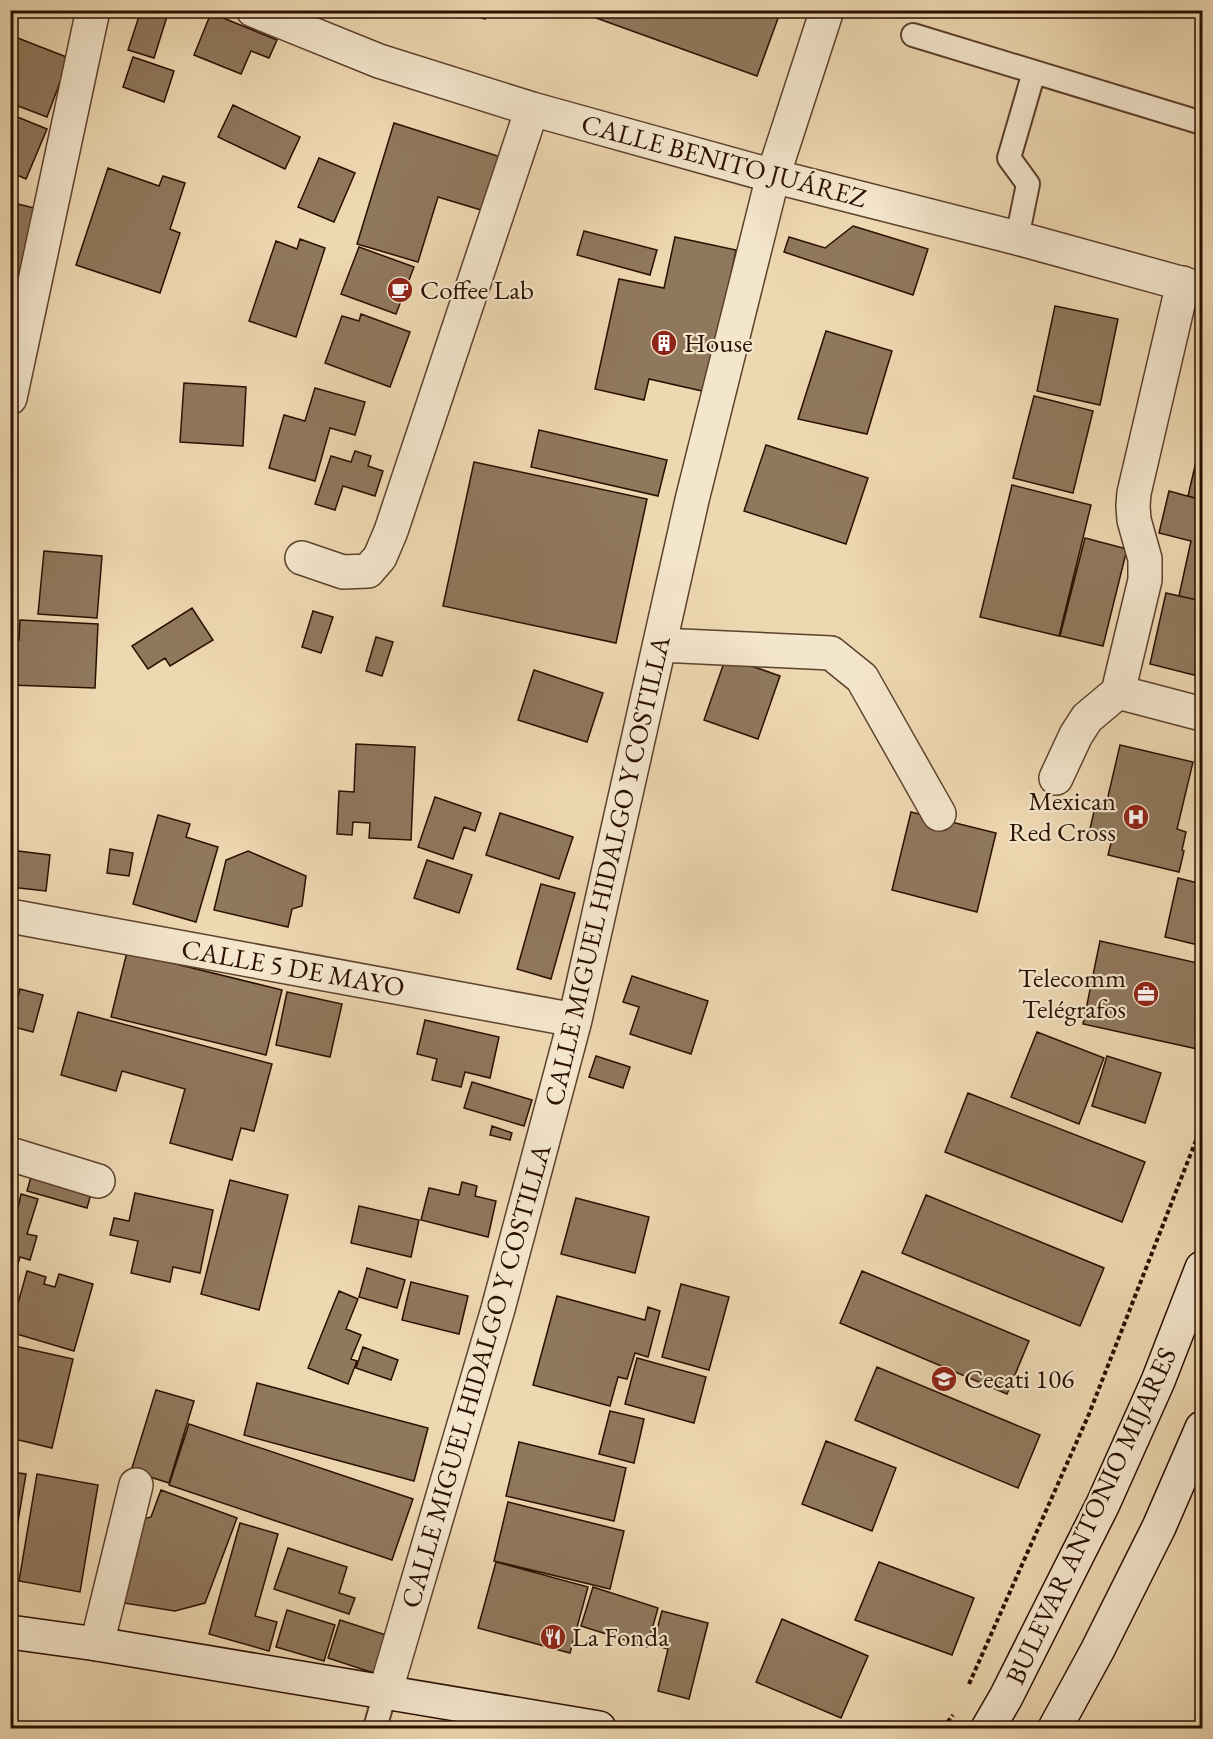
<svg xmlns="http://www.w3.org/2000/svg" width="1213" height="1739" font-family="'EB Garamond',serif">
  <rect width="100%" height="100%" fill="#eed8b2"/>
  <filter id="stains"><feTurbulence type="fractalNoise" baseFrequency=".00333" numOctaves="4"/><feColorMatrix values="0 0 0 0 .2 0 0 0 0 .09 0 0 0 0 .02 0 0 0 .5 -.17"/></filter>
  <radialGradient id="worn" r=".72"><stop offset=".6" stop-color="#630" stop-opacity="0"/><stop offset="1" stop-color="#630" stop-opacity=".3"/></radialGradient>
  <path fill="#90785d" stroke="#2b0f00" stroke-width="1.5" d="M141 10H169L154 58 128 50Z
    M458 10H488L485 19Z
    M574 10H781L757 76Z
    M211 13 277 40 269 58 251 51 241 74 194 55Z
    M10 35 69 58 47 117 10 103Z
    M133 57 174 71 164 102 123 87Z
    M233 105 300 137 285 169 218 137Z
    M10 114 47 129 26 179 10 172Z
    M394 123 507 159 491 213 438 197 418 262 357 244Z
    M319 158 355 173 334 222 298 207Z
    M108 168 159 186 163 176 185 183 170 229 180 233 160 293 76 265Z
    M10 202 42 210 16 308 10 307Z
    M853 226 928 249 913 295 784 252 789 237 825 248Z
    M584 231 657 250 650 275 577 255Z
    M675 237 736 250 725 304 711 393 649 379 644 400 595 389 619 279 664 288Z
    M300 239 325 248 296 337 249 321 276 241 297 249Z
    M359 247 414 267 396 314 341 294Z
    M1055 306 1118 319 1100 405 1037 391Z
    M361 314 410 332 390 387 325 363 342 316 359 321Z
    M826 331 892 351 867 434 798 419Z
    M184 383 246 387 243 446 180 442Z
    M315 388 365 402 355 435 330 428 315 481 269 468 284 415 305 421Z
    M1034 396 1093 411 1073 493 1013 478Z
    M539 430 667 460 658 496 531 467Z
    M1202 436V500L1188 496Z
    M766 445 868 478 846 544 744 511Z
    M355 451 371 456 368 466 383 471 375 496 343 486 335 510 315 504 331 456 351 462Z
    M474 462 647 499 616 643 443 606Z
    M1012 485 1091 505 1059 636 980 617Z
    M1169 491 1202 500V601L1179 596 1191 541 1159 533Z
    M1085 538 1127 549 1103 646 1060 636Z
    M44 551 102 556 97 618 38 614Z
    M1166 593 1202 601V677L1150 664Z
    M192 608 213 640 170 666 165 658 148 669 132 646Z
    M313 611 333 617 321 653 302 647Z
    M20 620 98 624 95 688 10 685V639L19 640Z
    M376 637 393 642 382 676 366 671Z
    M726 657 780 676 758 739 704 720Z
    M534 670 603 693 587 742 518 720Z
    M356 744 415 747 411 840 369 838 370 823 353 822 352 835 337 834 339 791 354 792Z
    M1120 745 1193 762 1177 829 1186 832 1182 850 1184 851 1179 872 1108 855 1113 835 1090 829 1096 803 1106 805Z
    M435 797 481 813 475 831 464 827 453 859 418 847Z
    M911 812 996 833 977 912 892 890Z
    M500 813 573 837 559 879 486 855Z
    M158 815 190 824 186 837 218 847 196 922 133 904Z
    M110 849 133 853 129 876 107 873Z
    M10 850 50 855 46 891 10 887Z
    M248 851 306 876 302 906 292 909 288 927 214 910 226 860Z
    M1202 854V878L1197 877Z
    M427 860 472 875 459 913 414 898Z
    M1178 878 1202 884V946L1165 937Z
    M541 884 575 893 551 979 517 969Z
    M1100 941 1202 964V1050L1083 1024Z
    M127 952 282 990 266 1055 111 1017Z
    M10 971 17 974 10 990Z
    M632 976 708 1001 691 1054 630 1034 639 1007 623 1002Z
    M20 989 43 995 33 1032 10 1026Z
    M287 992 342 1004 330 1057 276 1045Z
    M78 1012 272 1064 254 1131 241 1128 232 1160 170 1143 185 1089 122 1071 116 1091 61 1075Z
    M425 1020 499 1037 490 1078 465 1072 461 1087 432 1080 437 1059 417 1054Z
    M1037 1032 1104 1058 1079 1124 1011 1097Z
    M596 1056 630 1067 623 1088 589 1077Z
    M1107 1056 1161 1073 1145 1123 1092 1106Z
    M472 1082 532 1100 524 1126 464 1108Z
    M968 1093 1145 1162 1122 1222 945 1152Z
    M492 1126 512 1133 510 1140 490 1135Z
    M34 1166 94 1183 87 1208 27 1191Z
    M230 1180 288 1195 259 1310 201 1294Z
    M462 1182 477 1186 475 1196 496 1201 488 1237 421 1220 429 1188 459 1195Z
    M135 1193 213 1210 200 1273 173 1267 170 1282 131 1273 138 1241 110 1235 114 1218 129 1221Z
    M21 1194 38 1199 27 1234 37 1236 30 1260 20 1257 10 1290V1206L18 1208Z
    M926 1195 1104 1268 1080 1326 902 1253Z
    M576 1198 649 1217 635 1273 561 1254Z
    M359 1206 419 1220 411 1257 351 1243Z
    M367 1268 405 1280 397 1308 359 1297Z
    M27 1271 46 1277 44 1284 55 1287 59 1274 93 1284 74 1351 10 1332Z
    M862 1271 1029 1341 1007 1394 840 1323Z
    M411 1282 468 1296 459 1334 402 1320Z
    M681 1284 729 1297 709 1370 662 1357Z
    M339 1291 358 1299 346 1329 361 1335 351 1359 357 1361 348 1384 308 1368Z
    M557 1296 645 1320 648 1307 660 1311 648 1357 635 1353 627 1379 618 1377 610 1406 533 1385Z
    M10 1345 73 1359 52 1448 10 1438Z
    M363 1347 398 1360 391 1380 356 1368Z
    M637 1358 706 1377 694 1423 625 1404Z
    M877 1367 1040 1435 1018 1488 855 1420Z
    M257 1383 428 1428 414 1481 244 1435Z
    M156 1390 194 1401 169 1483 131 1471Z
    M610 1411 644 1419 634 1463 599 1454Z
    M189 1424 413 1499 392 1560 169 1485Z
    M826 1441 896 1468 872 1531 802 1504Z
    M519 1442 626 1468 614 1521 506 1496Z
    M10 1472 26 1474 15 1539 10 1538Z
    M37 1474 98 1485 80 1592 19 1581Z
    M161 1490 237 1518 205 1603 175 1611 117 1602 140 1520 151 1517Z
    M508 1502 624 1531 610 1589 494 1561Z
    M240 1523 278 1534 255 1616 277 1622 269 1651 209 1634Z
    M288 1548 347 1567 339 1593 355 1598 349 1614 274 1589Z
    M496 1562 588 1587 570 1653 478 1628Z
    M879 1562 974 1598 952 1655 855 1620Z
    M593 1587 658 1608 647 1647 581 1626Z
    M287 1610 335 1625 324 1661 276 1647Z
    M662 1611 708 1623 689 1699 658 1691 668 1649 653 1645Z
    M782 1619 868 1656 841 1718 756 1682Z
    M340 1620 392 1637 380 1675 328 1658Z"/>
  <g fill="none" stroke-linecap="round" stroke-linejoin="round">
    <g stroke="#5c412c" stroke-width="26">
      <path id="lane" d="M913 35 1202 123
        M1017 238 1028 184 1009 158 1034 72
        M375 1728 385 1693"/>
    </g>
    <g stroke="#5c412c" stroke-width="36">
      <path id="street" d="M253 10 379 61 532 109 773 176 1017 238 1202 289
        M10 398 93 10
        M302 558 343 572 368 571 380 557 391 531 532 109
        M660 645 831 653 862 678 939 814
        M1118 692 1202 714
        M1056 778 1076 735 1087 718 1118 692 1145 580V559L1134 520 1133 506 1134 493 1183 283
        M10 916 575 1020
        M10 1154 98 1181
        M97 1644 136 1485
        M385 1693 498 1309 575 1020 692 500 773 176 827 10"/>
    </g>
    <g stroke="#2b0f00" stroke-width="36">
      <path id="secondary" d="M10 1632 97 1644 599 1728
        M988 1728 1006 1697 1103 1504 1158 1381 1202 1268
        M1055 1728 1097 1651 1159 1527 1202 1428"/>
    </g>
    <path stroke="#2b0f00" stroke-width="4" stroke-dasharray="4.5 3" stroke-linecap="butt" d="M969 1684 1089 1414 1202 1125
      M943 1728 953 1715"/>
    <use href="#lane" stroke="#f4e6cd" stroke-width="22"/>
    <use href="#street" stroke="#f4e6cd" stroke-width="33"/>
    <use href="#secondary" stroke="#f4e6cd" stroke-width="33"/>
  </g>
  <defs>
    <g id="cafe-disc" transform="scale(1.35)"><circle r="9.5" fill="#8f2418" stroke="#f4e6cd"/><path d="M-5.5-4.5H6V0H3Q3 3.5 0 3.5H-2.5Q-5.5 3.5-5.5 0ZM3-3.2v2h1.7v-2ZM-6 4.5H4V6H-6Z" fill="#fff"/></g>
    <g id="building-disc" transform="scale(1.35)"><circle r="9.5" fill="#8f2418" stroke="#f4e6cd"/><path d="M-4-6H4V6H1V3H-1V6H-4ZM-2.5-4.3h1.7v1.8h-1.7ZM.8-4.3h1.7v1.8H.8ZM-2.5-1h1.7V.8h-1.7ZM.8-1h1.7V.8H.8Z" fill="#fff"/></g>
    <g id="hospital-disc" transform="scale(1.35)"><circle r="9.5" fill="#8f2418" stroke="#f4e6cd"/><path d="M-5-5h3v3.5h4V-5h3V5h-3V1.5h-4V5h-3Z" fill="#fff"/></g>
    <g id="office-disc" transform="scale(1.35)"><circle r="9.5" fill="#8f2418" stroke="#f4e6cd"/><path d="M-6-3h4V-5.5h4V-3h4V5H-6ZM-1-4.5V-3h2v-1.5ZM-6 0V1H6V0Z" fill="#fff"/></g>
    <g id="university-disc" transform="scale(1.35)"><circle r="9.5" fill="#8f2418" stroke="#f4e6cd"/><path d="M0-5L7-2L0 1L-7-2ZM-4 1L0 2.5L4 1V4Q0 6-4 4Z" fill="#fff"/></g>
    <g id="restaurant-disc" transform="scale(1.35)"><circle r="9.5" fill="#8f2418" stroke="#f4e6cd"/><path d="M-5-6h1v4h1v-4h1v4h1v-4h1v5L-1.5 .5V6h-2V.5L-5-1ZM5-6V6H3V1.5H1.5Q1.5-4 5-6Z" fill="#fff"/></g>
  </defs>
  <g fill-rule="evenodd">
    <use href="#cafe-disc" x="400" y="290"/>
    <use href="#building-disc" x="664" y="343"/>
    <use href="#hospital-disc" x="1136" y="817"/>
    <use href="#office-disc" x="1146" y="994"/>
    <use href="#university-disc" x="944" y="1379"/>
    <use href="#restaurant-disc" x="553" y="1637"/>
  </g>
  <g text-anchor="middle" stroke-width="4.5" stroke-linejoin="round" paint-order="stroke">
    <g font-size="27" fill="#2b0f00" stroke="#f4e6cd">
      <text transform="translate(724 161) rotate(15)" y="9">CALLE BENITO JUÁREZ</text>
      <text transform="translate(607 871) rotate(-77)" y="9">CALLE MIGUEL HIDALGO Y COSTILLA</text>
      <text transform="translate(293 968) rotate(10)" y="9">CALLE 5 DE MAYO</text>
      <text transform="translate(476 1376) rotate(-74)" y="9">CALLE MIGUEL HIDALGO Y COSTILLA</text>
      <text transform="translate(1091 1516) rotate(-65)" y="9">BULEVAR ANTONIO MIJARES</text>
    </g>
    <g font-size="27" fill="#2b0f00" stroke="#f4e6cd" text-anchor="start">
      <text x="420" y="299">Coffee Lab</text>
      <text x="684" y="352">House</text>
      <text x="1116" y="810" text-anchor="end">Mexican<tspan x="1116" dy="31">Red Cross</tspan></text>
      <text x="1126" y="987" text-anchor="end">Telecomm<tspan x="1126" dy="31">Telégrafos</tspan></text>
      <text x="964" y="1388">Cecati 106</text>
      <text x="572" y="1646">La Fonda</text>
    </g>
  </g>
  <rect width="1213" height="1739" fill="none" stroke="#eed8b2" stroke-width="36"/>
  <rect x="12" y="12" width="1189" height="1715" fill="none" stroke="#2b0f00" stroke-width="3"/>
  <rect x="18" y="18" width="1177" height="1703" fill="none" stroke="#2b0f00" stroke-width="1.5"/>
  <rect width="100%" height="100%" filter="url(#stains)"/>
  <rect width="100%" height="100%" fill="url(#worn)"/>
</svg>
